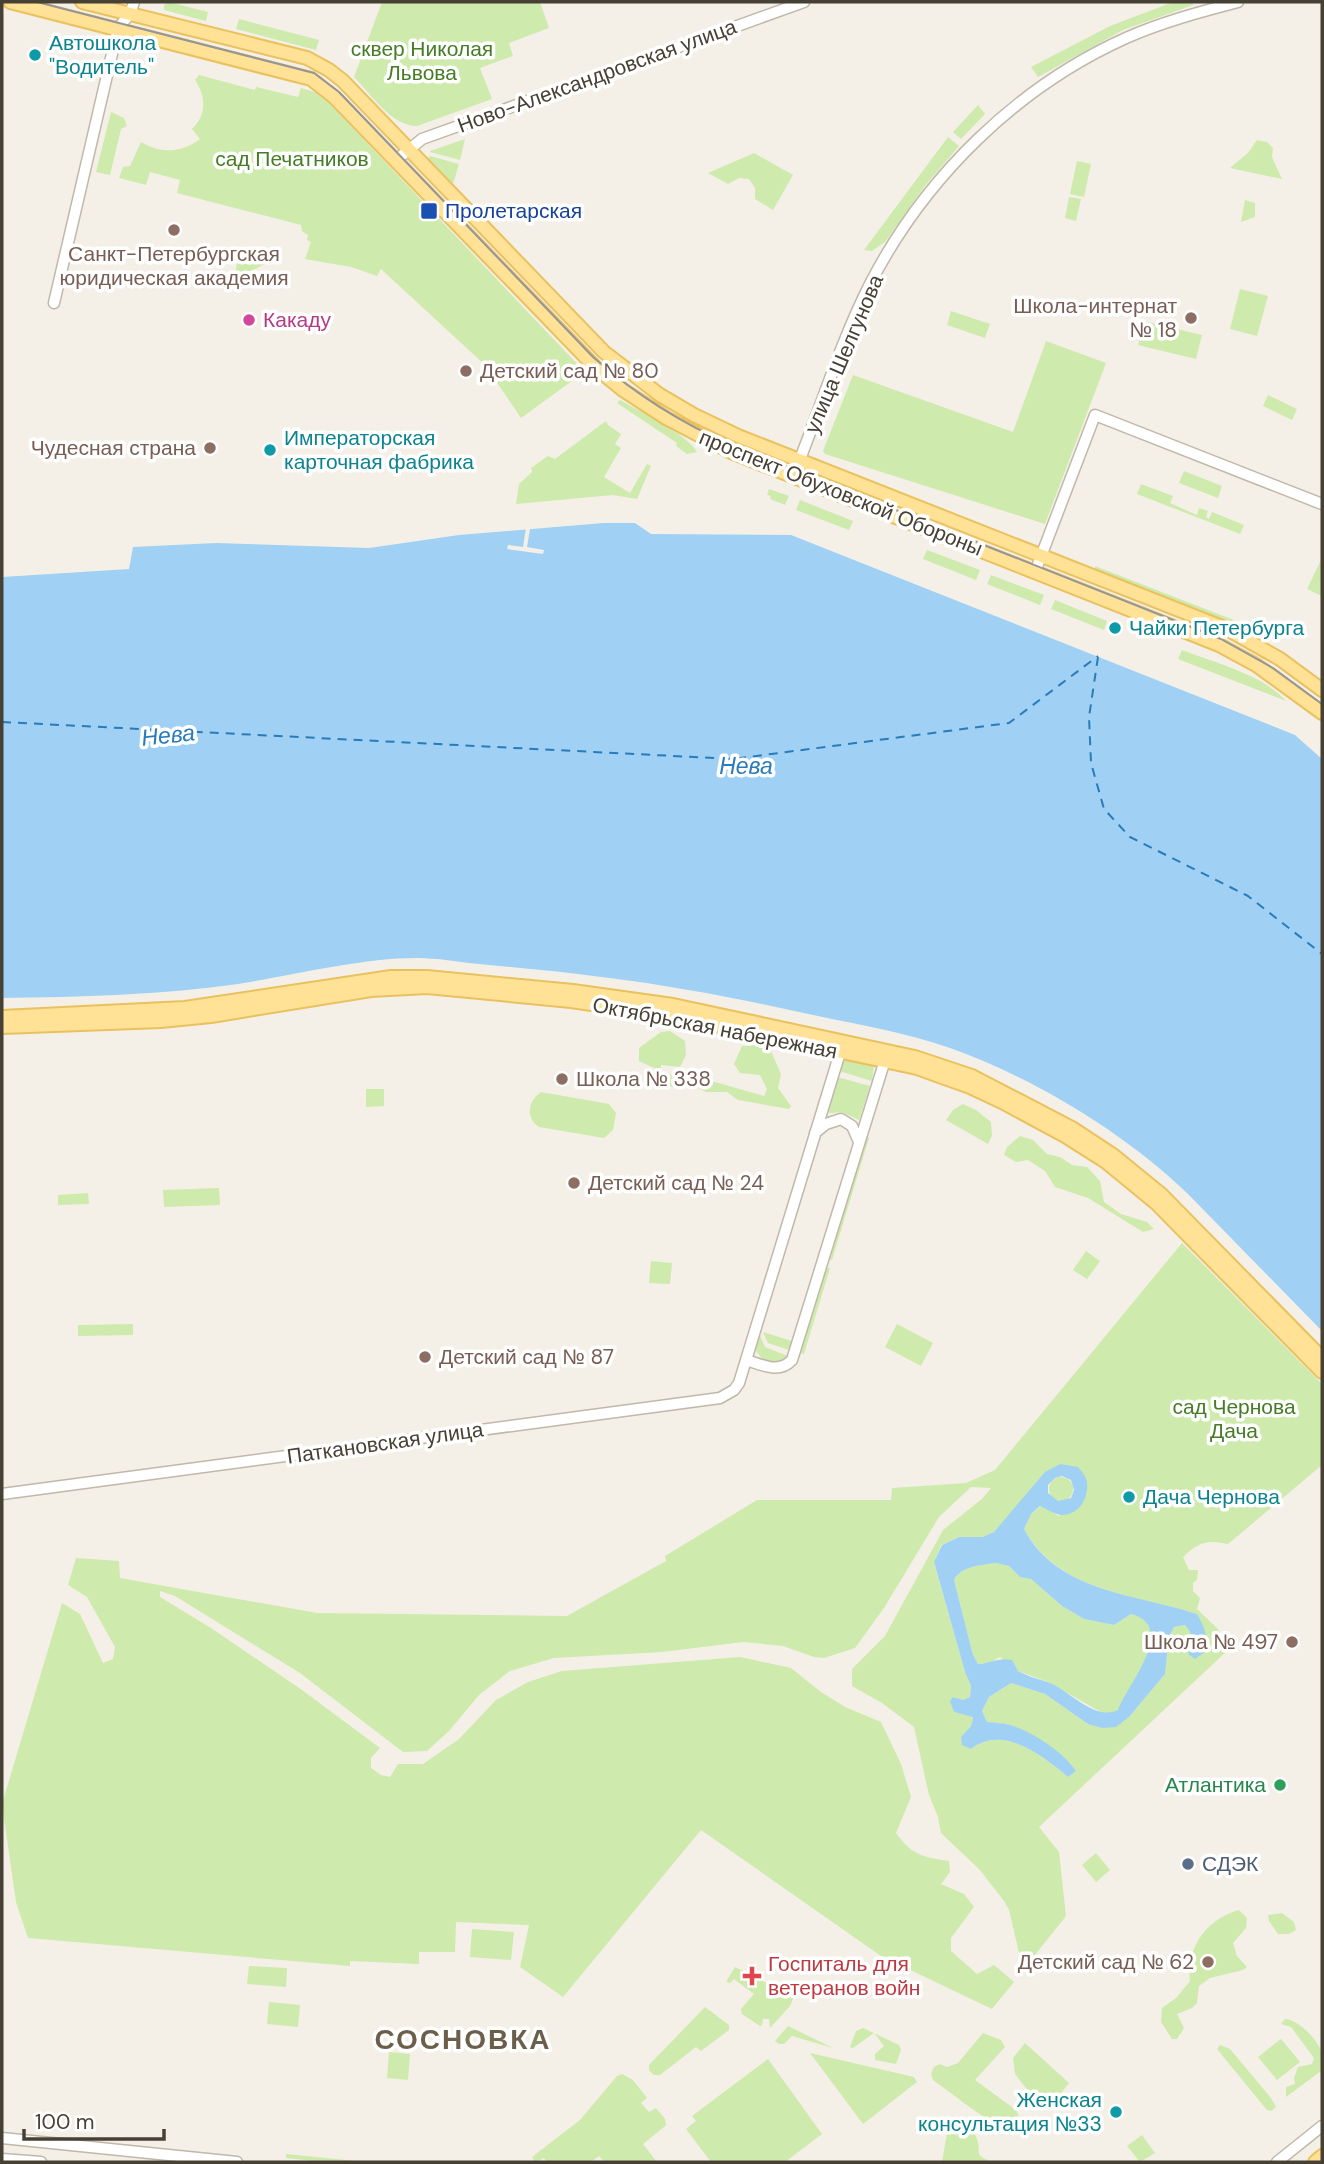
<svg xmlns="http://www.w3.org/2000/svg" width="1324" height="2164" font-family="'DM Sans',sans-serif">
  <rect width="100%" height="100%" fill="#f4f0e7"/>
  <path fill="#ceeaad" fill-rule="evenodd" d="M169 2 208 12 206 21 164 10V5Z
    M382 2H540L549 28 509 43 513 56 480 68 492 99 417 126C391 126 371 94 354 77Z
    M1173 2H1192L1193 5 1123 30 1038 77 1031 67 1110 26Z
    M239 19 319 40 316 50 236 29Z
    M199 75 255 90 256 87 298 97 301 88 314 92 329 103 583 370V373L521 418 485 365 381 269 377 276 351 267 305 259 311 242 307 240 308 235 302 231 301 225 177 193 180 180 150 172 146 185 119 178 123 167 130 166 141 142C161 154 181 153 200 139L192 129C207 115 206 96 195 80Z
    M978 105 985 114 961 139 953 132Z
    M111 112 124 118 127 126 121 129 110 175 96 172Z
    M948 137 959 146 924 187 885 242 872 251 864 250Z
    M465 139 460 160 430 152V151Z
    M1257 140 1267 142 1273 148 1272 157 1282 179 1230 168 1248 153Z
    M754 153 793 175 773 210 755 199V188L749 179 739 178 728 184 708 173Z
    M430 156 459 164 453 184 428 158Z
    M1077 161 1091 164 1084 197 1070 194Z
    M1069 197 1081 199 1076 221 1065 218Z
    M1245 200 1255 203V217L1241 222Z
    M238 257 265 264 247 273 242 272 241 277 235 275Z
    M1240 289 1268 296 1257 336 1230 329Z
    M951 311 990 324 985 338 947 325Z
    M1143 321 1202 335 1196 359 1138 345Z
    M1046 341 1106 363 1045 524 825 454 823 451 853 375 1013 432Z
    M1268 395 1297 409 1292 420 1263 406Z
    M620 400C638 410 689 436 697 452L687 454 676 446 677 443 617 403Z
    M606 421 608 425 621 434 615 444 621 448 604 477 630 493 647 464 651 466 637 499 613 495 516 504 519 484 532 472 531 468 548 456 555 459Z
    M1184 471 1222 486 1218 498 1179 483Z
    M1141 484 1173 496 1170 503 1197 515 1199 508 1208 511 1206 517 1209 519 1212 512 1244 525 1240 534 1137 494Z
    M769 489 789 496 785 505 770 499 771 496 767 495Z
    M800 500 853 521 849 530 796 510Z
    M927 550 980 570 976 580 923 559Z
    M1322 558V596L1307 589Z
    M1095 566 1244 624 1246 626 1242 628 1096 571Z
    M991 575 1044 595 1040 605 987 584Z
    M1055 600 1107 621 1104 630 1051 609Z
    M1182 650C1215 663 1262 674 1286 701L1178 659Z
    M670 1031 685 1041 686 1055 680 1067 661 1065V1073L708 1080 764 1096 767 1089 760 1075 740 1073 734 1064 742 1046 755 1045 771 1051 781 1074 778 1088 791 1106 789 1109 738 1100 727 1092H706L696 1087H672L651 1079 654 1068 639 1061V1048L661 1032Z
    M848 1057 874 1065 872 1081 839 1071 842 1063Z
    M837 1077 870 1086 859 1120 842 1112 830 1113 827 1111Z
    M366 1089H384V1106L366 1107Z
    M541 1092 609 1104 616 1113 613 1130 604 1138 539 1127C525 1118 528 1101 541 1092Z
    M963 1104 976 1110 991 1122 992 1136 988 1144 946 1120 953 1110Z
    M1020 1136 1033 1140 1047 1154 1060 1157 1072 1165 1087 1167 1100 1181 1104 1202 1121 1214 1147 1222 1154 1229 1143 1232 1088 1198 1055 1187 1045 1171 1028 1160 1016 1162 1004 1155 1007 1147Z
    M867 1137 869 1138 832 1260H830L865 1138Z
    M219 1188 220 1205 164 1207 163 1190Z
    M88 1193 89 1204 58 1205V1195Z
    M1182 1243 1322 1384V1465L1228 1544C1206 1539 1198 1543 1183 1557L1189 1570H1198L1197 1580 1193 1583V1591L1200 1598 1197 1609 1218 1629 1228 1650 1039 1827 1059 1852 1066 1916 1023 1970 1009 1910 1004 1901 980 1870 941 1833 938 1817 929 1795 914 1727 882 1703 852 1686V1669L885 1636 943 1530 982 1499 991 1488 971 1487 939 1517 884 1608 855 1648 824 1658 814 1657 783 1646 743 1642 662 1652 554 1658 510 1671 479 1695 449 1731 427 1751 403 1752 300 1673 175 1596 160 1591V1597L211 1628 302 1690 380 1748 371 1758V1768L381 1775 390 1777 398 1764H423L459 1739 496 1700 528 1682 562 1671 740 1657 791 1668 821 1692 845 1707 881 1722 901 1764 911 1797 896 1833C912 1855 922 1857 949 1861L950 1872 941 1884 964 1894 974 1907 951 1938V1951L977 1974 994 1965 1014 1982 992 2009 881 1956 701 1830 563 1997 520 1967 529 1925 456 1922 455 1952H419V1964L350 1961V1966L28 1938 16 1902 2 1804 62 1603 80 1614 103 1663 113 1659 115 1647 87 1597 68 1585 76 1558 119 1561 120 1578 317 1613 567 1616 666 1561 665 1556 757 1500H891L892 1488 966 1483 995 1470ZM1060 1464 1087 1490 1059 1516 1041 1506 1031 1514 1024 1529C1060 1593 1135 1594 1197 1614L1195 1659 1189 1653C1194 1642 1194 1635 1186 1625L1174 1627 1169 1637 1165 1674 1129 1717 1088 1724 1045 1694 1011 1683 989 1697 982 1711 987 1722 1010 1725 1058 1754 1076 1771 1068 1777C1043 1756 1003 1724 971 1749L961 1737 971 1726 973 1716 954 1712 953 1697 963 1700 970 1697 971 1686 965 1672 934 1563 941 1545 959 1537H982L994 1532Z
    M1086 1251 1100 1261 1087 1279 1073 1270Z
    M651 1261 672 1263 670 1284 649 1283Z
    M826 1268H830L804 1354 800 1353Z
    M133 1324V1335L78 1336V1325Z
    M897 1324 933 1343 921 1366 885 1347Z
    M763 1332 792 1341 789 1350 768 1343Z
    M759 1333 765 1347 788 1356 778 1363 763 1360 756 1351Z
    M1049 1489a12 12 0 1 1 24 0a12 12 0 1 1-24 0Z
    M996 1563 1009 1566 1020 1577 1031 1579 1062 1606 1084 1619 1114 1625 1131 1614C1180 1628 1126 1685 1119 1710L1110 1714 1099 1711 1048 1682 1018 1671 1000 1657 989 1663 978 1664 973 1655 954 1580C962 1566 981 1565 996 1563Z
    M1096 1853 1110 1870 1096 1882 1082 1865Z
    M1239 1910 1247 1918 1246 1928 1233 1943 1237 1956 1247 1967 1243 1970 1210 1978 1199 1986 1197 2003 1192 2008 1177 2014 1184 2028 1177 2039H1172L1161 2022 1162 2008 1176 1998 1190 1981C1186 1947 1207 1919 1239 1910Z
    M1282 1913 1294 1922 1296 1930 1289 1934H1278L1269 1921 1268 1915Z
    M472 1929 514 1932 511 1960 470 1957Z
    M249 1966 287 1968 286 1987 247 1984Z
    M735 1967 794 1997 790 2006 770 2028 769 2019H763L762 2025 760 2026 742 2014 741 2009 754 1994 734 1979 730 1983 726 1982Z
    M269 2002 300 2005 298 2027 267 2024Z
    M705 2007 729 2025V2030L701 2051 696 2047 660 2075H654L649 2070V2065Z
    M1285 2019C1298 2019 1318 2040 1322 2053 1324 2058 1322 2066 1321 2071L1286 2097V2087L1295 2084 1294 2078 1298 2067 1312 2064 1314 2058 1291 2027 1281 2024Z
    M788 2026 833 2048 792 2036 784 2044H779L775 2041Z
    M863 2028 899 2045 901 2050 896 2064 875 2060V2054L884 2046 874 2033 853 2048 850 2047 856 2031Z
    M983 2033 1001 2040 1005 2047 975 2080 1016 2110 1019 2117 1009 2128C989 2125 952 2093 933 2080L931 2074 934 2067 940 2064 947 2067 958 2063Z
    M1281 2039 1300 2062 1277 2080 1258 2057Z
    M1025 2043 1069 2083 1053 2103 1043 2110 1015 2074 1013 2058Z
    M1220 2045 1230 2049 1271 2098 1276 2107 1271 2111 1267 2110 1217 2049Z
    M389 2052 410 2054 408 2080 387 2078Z
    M810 2053 914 2077 917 2082 863 2124Z
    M768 2059 822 2134 785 2162H711L686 2129 696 2121 692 2116Z
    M622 2074 633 2080 647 2098 641 2103 649 2112 656 2108 665 2119 666 2125 664 2127 643 2144 657 2162H604L599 2156 591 2162H547L544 2158 535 2162 532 2157 580 2120 617 2076Z
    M962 2126 970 2129C973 2132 976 2135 977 2139 982 2154 972 2154 992 2162H942L947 2133Z
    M1142 2135 1155 2153 1140 2162 1127 2146Z
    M286 2154 356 2161 362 2162H324L286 2158Z"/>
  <path fill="#a0d1f4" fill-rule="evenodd" d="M603 523H635L651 534 791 535 1295 735 1322 759V1331L1188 1194C1124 1132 1034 1078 950 1048 901 1031 849 1023 799 1012 736 998 673 986 609 978 566 972 522 968 479 964 458 962 437 958 417 958 361 958 294 975 238 984 160 995 81 997 2 998V577L129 569 133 547 216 543 369 548 459 535Z
    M1060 1464 1078 1467C1082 1472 1086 1476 1087 1482 1089 1498 1079 1515 1062 1515 1055 1515 1047 1509 1040 1506L1031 1514 1024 1529C1058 1593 1137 1594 1197 1614 1205 1628 1208 1636 1205 1652L1195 1659 1188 1654C1194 1642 1194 1635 1185 1625L1174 1627 1169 1637 1165 1674 1129 1717 1116 1727 1102 1728 1088 1724 1045 1694 1011 1683 989 1697 982 1711 987 1722C995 1723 1003 1723 1010 1725 1033 1732 1062 1751 1076 1771L1068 1777C1043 1756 1003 1724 971 1749L962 1745 961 1737 971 1726 973 1717 954 1712 950 1701 953 1697 963 1700 970 1697 971 1686 965 1672 934 1562 942 1545 959 1537H982L994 1532 1045 1472ZM1062 1476 1071 1480 1074 1490 1071 1498 1058 1501 1048 1493V1485L1055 1478ZM996 1563 1009 1566 1020 1577 1031 1579 1062 1606 1084 1619 1114 1625 1131 1614C1179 1627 1126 1686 1118 1710 1095 1721 1071 1692 1050 1683 1039 1679 1029 1677 1018 1671L1012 1660C999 1657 991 1663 978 1664L973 1655 954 1580C961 1566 982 1565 996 1563Z"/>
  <path fill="#f4f0e7" d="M526 528 530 529 527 547 544 550 543 554 507 549 508 545 523 547Z"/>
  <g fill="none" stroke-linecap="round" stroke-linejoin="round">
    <path stroke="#297bb9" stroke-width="2" stroke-dasharray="9 7" stroke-linecap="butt" d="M1098 657 1089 717 1091 763 1104 809 1130 837 1248 896 1322 954
      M2 722 733 759 1009 723 1098 656"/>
    <g stroke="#c0b8a9" stroke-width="13">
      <path id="minor" d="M395 161 422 139 804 2
        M54 303 118 28 130 14 134 2
        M793 477C819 413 839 345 870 284 925 177 1017 87 1126 38 1162 22 1200 12 1238 2
        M1035 572 1095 415 1322 504
        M815 1133 826 1124 841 1119 852 1126 859 1142
        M746 1360C763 1365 779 1374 792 1360L885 1060
        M2 1494 720 1398 734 1390 739 1383 842 1046
        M2 2138 237 2162
        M2 2159 41 2162
        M1277 2162 1322 2126"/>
    </g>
    <g stroke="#eac15f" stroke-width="16">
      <path id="major" d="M10 2 311 79 334 97 596 368 623 390 666 418 731 452 1219 645 1256 665 1322 713
        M82 2 307 58 329 70 343 81 604 352 660 395 694 415 738 436 1227 629 1280 659 1322 690
        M2 1017 185 1008 391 977H427L573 991 673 1005 915 1057 972 1076 1072 1128 1113 1155 1162 1195 1322 1358
        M2 1027 161 1021 211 1016 371 990 427 987 571 1001 673 1016 917 1068 970 1087 1002 1102 1065 1136 1106 1162 1156 1203 1322 1372
        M1315 2162 1322 2156"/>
    </g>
    <use href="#minor" stroke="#fff" stroke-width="10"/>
    <use href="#major" stroke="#ffe295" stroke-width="12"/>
    <path stroke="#969696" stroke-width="2" d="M37 2 314 73 339 92 593 357C635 394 682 424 734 446L1221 639 1273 668 1322 704"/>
  </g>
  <g fill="#0f9aa8" stroke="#fff" stroke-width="2.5">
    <circle cx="35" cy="55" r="7"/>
    <circle cx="270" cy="450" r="7"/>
    <circle cx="1115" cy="628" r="7"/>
    <circle cx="1129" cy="1497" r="7"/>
    <circle cx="1116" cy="2112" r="7"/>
  </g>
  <rect fill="#1a4fb4" stroke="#fff" stroke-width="2.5" x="420" y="202" width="18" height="18" rx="3.5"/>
  <g fill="#8d6e63" stroke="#fff" stroke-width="2.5">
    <circle cx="174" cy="230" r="7"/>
    <circle cx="1191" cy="318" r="7"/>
    <circle cx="466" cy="371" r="7"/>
    <circle cx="210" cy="448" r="7"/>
    <circle cx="562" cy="1079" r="7"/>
    <circle cx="574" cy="1183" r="7"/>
    <circle cx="425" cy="1357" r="7"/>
    <circle cx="1292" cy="1642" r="7"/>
    <circle cx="1208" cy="1962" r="7"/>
  </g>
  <circle fill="#d1479c" stroke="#fff" stroke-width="2.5" cx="249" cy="320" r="7"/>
  <circle fill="#2e9e5b" stroke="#fff" stroke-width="2.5" cx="1280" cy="1785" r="7"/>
  <circle fill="#5c6f8a" stroke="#fff" stroke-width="2.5" cx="1188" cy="1864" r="7"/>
  <path fill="#e0444e" stroke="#fff" stroke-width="2.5" d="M748.5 1965.5h7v7h7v7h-7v7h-7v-7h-7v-7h7z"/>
  <g text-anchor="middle" stroke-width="7" stroke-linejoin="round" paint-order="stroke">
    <g font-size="21" fill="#0d838f" stroke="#fff" text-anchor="start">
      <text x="49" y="50">Автошкола<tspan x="49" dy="24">"Водитель"</tspan></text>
      <text x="284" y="445">Императорская<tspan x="284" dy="24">карточная фабрика</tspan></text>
      <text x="1129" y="635">Чайки Петербурга</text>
      <text x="1143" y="1504">Дача Чернова</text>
      <text x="1102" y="2107" text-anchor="end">Женская<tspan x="1102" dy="24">консультация №33</tspan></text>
    </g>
    <g font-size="21" fill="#457c25" stroke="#fff">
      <text x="422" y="56">сквер Николая<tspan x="422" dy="24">Львова</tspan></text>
      <text x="292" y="166">сад Печатников</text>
      <text x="1234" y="1414">сад Чернова<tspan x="1234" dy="24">Дача</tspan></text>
    </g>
    <g font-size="21" fill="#474135" stroke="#fff">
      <text transform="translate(597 76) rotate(-20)" y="7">Ново-Александровская улица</text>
      <text transform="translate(844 354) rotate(-67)" y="7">улица Шелгунова</text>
      <text transform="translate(841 493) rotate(22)" y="7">проспект Обуховской Обороны</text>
      <text transform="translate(715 1028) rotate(11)" y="7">Октябрьская набережная</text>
      <text transform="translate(385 1443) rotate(-8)" y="7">Паткановская улица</text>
    </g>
    <g font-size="21" fill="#164399" stroke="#fff" text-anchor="start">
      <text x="445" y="218">Пролетарская</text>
    </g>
    <g font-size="21" fill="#785e54" stroke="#fff" text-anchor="end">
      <text x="174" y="261" text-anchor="middle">Санкт-Петербургская<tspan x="174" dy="24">юридическая академия</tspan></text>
      <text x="1177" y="313">Школа-интернат<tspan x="1177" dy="24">№ 18</tspan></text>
      <text x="480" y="378" text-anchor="start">Детский сад № 80</text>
      <text x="196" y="455">Чудесная страна</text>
      <text x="576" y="1086" text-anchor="start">Школа № 338</text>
      <text x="588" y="1190" text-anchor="start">Детский сад № 24</text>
      <text x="439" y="1364" text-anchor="start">Детский сад № 87</text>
      <text x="1278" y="1649">Школа № 497</text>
      <text x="1194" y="1969">Детский сад № 62</text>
    </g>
    <g font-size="21" fill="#b23c85" stroke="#fff" text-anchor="start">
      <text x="263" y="327">Какаду</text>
    </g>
    <g font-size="21" fill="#27864d" stroke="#fff" text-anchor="end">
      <text x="1266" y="1792">Атлантика</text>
    </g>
    <g font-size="21" fill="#4e5e75" stroke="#fff" text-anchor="start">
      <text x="1202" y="1871">СДЭК</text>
    </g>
    <g font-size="21" fill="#be3a42" stroke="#fff" text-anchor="start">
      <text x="768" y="1971">Госпиталь для<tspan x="768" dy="24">ветеранов войн</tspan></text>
    </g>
    <g font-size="23" font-style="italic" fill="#297bb9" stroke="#fff">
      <text transform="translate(168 735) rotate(-6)" y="8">Нева</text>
      <text x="746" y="774">Нева</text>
    </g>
    <g font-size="28" font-weight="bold" letter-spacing="2" fill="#6b5f4c" stroke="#fff">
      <text x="463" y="2049">СОСНОВКА</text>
    </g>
  </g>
  <rect width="1324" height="2164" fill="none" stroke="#474135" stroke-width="7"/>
  <path d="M24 2129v10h140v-10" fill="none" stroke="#474135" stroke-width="3.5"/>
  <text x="35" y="2129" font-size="21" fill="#474135" stroke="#ffffff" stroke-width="5" paint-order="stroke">100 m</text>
</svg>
